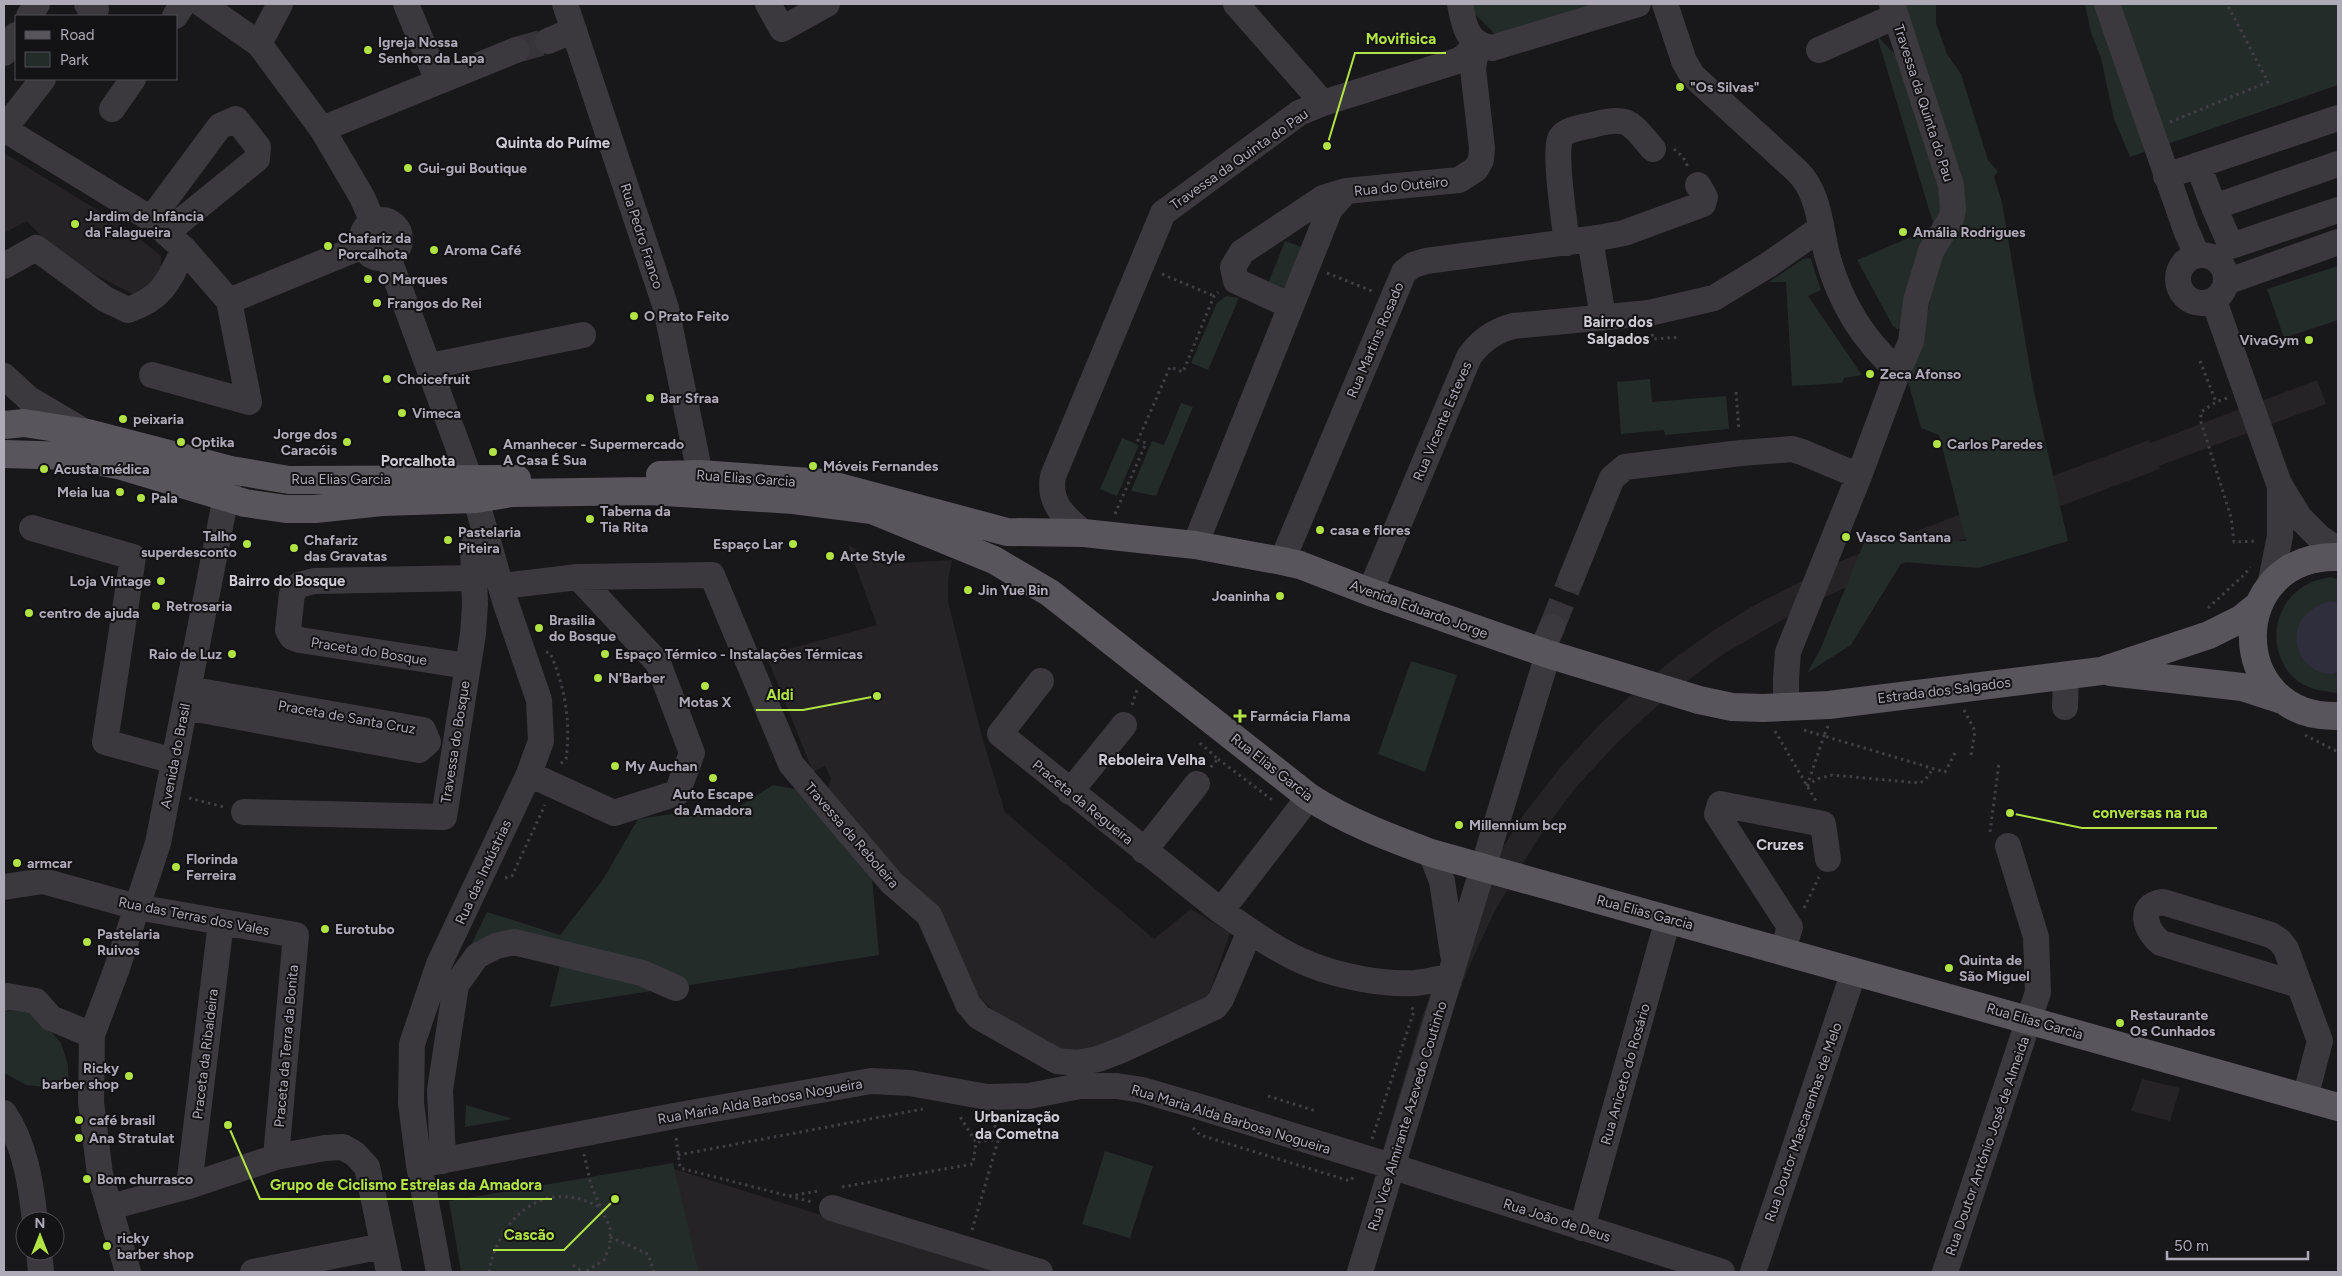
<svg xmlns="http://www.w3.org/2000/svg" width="2342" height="1276" font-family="Figtree,sans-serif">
  <rect width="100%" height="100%" fill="#181719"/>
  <path fill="#252326" d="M4 153 125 227 161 256V274L138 297 60 256 27 221 4 233Z
    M2317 380 2326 404 2159 466 2160 469 2042 513 2008 523 1956 542 1851 585 1810 604 1725 653 1683 684 1647 715 1617 743 1578 785 1545 828 1516 874 1494 913 1470 964 1446 1026 1373 1272H1347L1422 1017 1446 954 1494 861 1524 814 1559 769 1599 725 1630 696 1667 664 1711 632 1753 606 1841 561 1999 499 2031 484 2149 440 2150 443Z
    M848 545 883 564 952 560 948 581V602L982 737 1005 812 1154 939 1191 909 1230 933 1208 997 1081 1058 1013 1028 983 1001 972 986 962 965V958L941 916 904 879 827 792 831 778 825 766 813 772 766 655 877 625Z
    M2142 1079 2180 1088 2170 1121 2131 1111Z
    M674 1169 831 1218 1001 1272H699Z"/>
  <path fill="#242c29" d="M1470 4H1616L1503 42 1471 10Z
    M1905 4H1936V23L1947 54 1961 74 1988 160 1998 172 1994 176 2002 203 2034 392 2068 541 1978 568 1902 562 1851 645 1807 673 1820 650 1865 540 1966 541 1939 435 1921 428 1907 378 1921 348 1941 242 1933 223 1877 36 1933 92Z
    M2085 4H2338V85L2130 157 2114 119 2101 58 2091 33Z
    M1934 227 1904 328 1897 329 1893 326 1857 260Z
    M1285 241 1302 247 1287 285 1284 289 1268 284Z
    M1809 258 1811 259 1821 290 1808 296 1862 375 1844 378 1842 383 1792 386 1786 282H1769L1803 259Z
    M2338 266V320L2284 338 2267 289Z
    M1226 296 1239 298 1208 370 1191 363 1217 303Z
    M1650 379 1652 402 1726 396 1729 429 1665 435 1664 430 1621 434 1617 382Z
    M1181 403 1193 407 1156 496 1131 491 1152 441 1164 445Z
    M1122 438 1139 445 1117 496 1100 489Z
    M2330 577 2338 579V602L2331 601 2335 674 2338 673 2337 693C2322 691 2306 689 2294 678 2266 651 2272 602 2308 584 2314 580 2323 579 2330 577Z
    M1411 661 1457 675 1425 772 1378 754Z
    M773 785 805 791 871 867 879 955 550 1007 564 948 464 959 487 912 560 935 602 881 638 819 693 811 735 809Z
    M16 1008 34 1012 61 1043 68 1065 69 1090 26 1085 4 1073V1012Z
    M466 1105 513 1119 465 1127Z
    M1105 1151 1153 1166 1130 1238 1082 1224Z
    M673 1163 699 1272H461L449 1201Z"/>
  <path fill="#2f2e3c" d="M2331 601 2338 602V673C2298 682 2272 617 2331 601Z"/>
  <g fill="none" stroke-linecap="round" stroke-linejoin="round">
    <path stroke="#363439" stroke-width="26" stroke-dasharray="26 13" stroke-linecap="butt" d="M516 50 548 41
      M1552 627 1571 579"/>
    <path stroke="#413f45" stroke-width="3" stroke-dasharray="2.5 4" stroke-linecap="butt" d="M2170 122 2268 82 2227 4
      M1674 149 1683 157 1688 167
      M1327 273 1372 291
      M1162 274 1214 296
      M1652 334 1653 339 1679 337
      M2200 361 2216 402
      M1736 392 1739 431
      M2227 398 2216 402 2201 412V422L2231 517 2234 542 2256 541
      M1115 514 1146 443 1138 440 1170 367 1183 372 1214 296 1218 292
      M2208 608 2245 574 2250 567
      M546 652 550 653C565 686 571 723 566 759L559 765
      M1132 705 1137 690
      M1964 710 1975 731 1971 755
      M1828 726 1824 736 1945 772 1956 751
      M1804 730 1824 736 1807 786
      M1775 731 1816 801
      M2305 735 2338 752
      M1200 743 1218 759 1210 768
      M1218 759 1275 802
      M1807 786 1817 779 1832 775 1920 783 1925 780 1933 769
      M189 798 224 807
      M1990 832 1999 763
      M505 878 512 876 545 805
      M1804 908 1819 877
      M1268 1096 1316 1111
      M1193 1128 1200 1135 1350 1181 1354 1176
      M676 1138 680 1168 812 1202
      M1372 1139 1414 1011 1410 1005
      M991 1140 995 1126 993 1118
      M584 1154 591 1185 610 1228V1246L604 1260 585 1272
      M678 1155 923 1109
      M842 1187 973 1164 976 1142 959 1115
      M789 1196 818 1191
      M972 1230 998 1141 991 1140 976 1142
      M610 1237 648 1254 654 1272
      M573 1265 583 1272
      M489 1272C499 1216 546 1176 601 1208"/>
    <path stroke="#3b393e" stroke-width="26" d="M87 4 96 9 90 16
      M202 4 259 44 322 129 362 197 373 222
      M406 4 438 81
      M565 4 666 308 700 474
      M768 4 782 29 827 4
      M1236 4 1323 103
      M1460 4C1464 26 1467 44 1492 48L1638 4
      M1665 4 1684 61 1692 75 1797 171C1819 192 1820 226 1827 255 1839 300 1863 340 1898 371L1859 476 1788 652 1786 679V708
      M1892 4 1951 185 1953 210 1951 219 1931 251 1916 301 1911 342 1898 371
      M2107 4 2186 230 2197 255
      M29 16 37 4
      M175 16 183 4
      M548 41 574 30
      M259 44 280 4
      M1819 50 1896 16
      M4 53 16 35
      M43 79 4 129 151 219 184 249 229 301 249 402 152 375
      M112 109 133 79
      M322 129 516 50
      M2198 165 2214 207 2338 164
      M2166 176 2338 118
      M2214 207 2231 246 2338 210
      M151 219 220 126 236 119 258 147 257 159 166 233
      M362 239a19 19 0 1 1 38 0a19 19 0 1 1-38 0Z
      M1590 239 1603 317
      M1567 243C1565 226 1553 148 1561 137 1567 128 1587 127 1596 124 1630 115 1632 125 1653 149
      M2178 279a24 24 0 1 1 48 0a24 24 0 1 1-48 0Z
      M388 257 470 479 505 601 539 700 541 741 529 774 439 964 412 1044 411 1103 419 1165 439 1272
      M4 266 36 248 105 299 128 310C163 298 169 281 184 249
      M2226 282 2338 242
      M229 301 363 246
      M2214 301 2279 484 2300 518 2319 537 2338 550
      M1291 306 1236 281 1233 267 1242 252 1323 198 1346 191 1459 180 1476 169 1481 160 1482 148 1473 69 1477 44
      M430 366 583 335
      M4 376 29 399 85 432
      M32 528 133 557 105 742 174 761
      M1084 533C1064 517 1048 503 1053 476L1163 213 1299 113 1323 103 1457 61 1464 57 1477 44
      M1195 545 1330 209 1346 191
      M1282 561 1404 272 1413 265 1426 261 1598 238 1624 233 1703 204 1705 197 1698 185
      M1571 579 1612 478 1625 467 1741 453 1792 449 1802 452 1859 476
      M502 586 578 577 712 575 791 764 892 883 929 915 968 1004 979 1017 1057 1061 1077 1063 1098 1059 1124 1049 1215 1007 1221 999 1250 931
      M2270 586 2280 536V485
      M1370 592 1469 357C1480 341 1494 331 1513 326L1649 313 1714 298 1768 265 1821 228
      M1541 652 1552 627
      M467 666 300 640 292 637 288 630 292 593 299 585 314 581 474 578
      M1041 681 1000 734 1221 911C1247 929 1280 953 1309 964 1338 976 1383 985 1415 983 1426 982 1437 979 1449 977
      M185 707 419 750 428 742 423 730 188 689
      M2065 707 2066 675
      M529 774 614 813 677 793 692 753 658 663 578 577
      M1070 792 1124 725
      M244 812 444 817 473 634 475 604 473 548 475 542 486 534
      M1144 851 1197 784
      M1431 853 1442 881 1453 954
      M4 887 43 881 137 907 296 935 276 1157
      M1221 911 1309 797
      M1783 950 1790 927 1717 814 1720 804 1823 824 1828 859
      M2299 985 2161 943C2146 932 2136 905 2163 902L2271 935 2280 941 2286 949 2320 1041 2305 1098
      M4 998 7 996 36 1001 51 1018 92 1035
      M4 1113C25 1144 31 1184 35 1221
      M443 1161 440 1090 456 985 477 956 496 946 514 942 642 973 676 988
      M419 1165 674 1116 871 1081 910 1083 987 1097 1029 1096 1080 1086H1117L1142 1090 1197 1106 1391 1166 1722 1272
      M189 1186 221 922
      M110 1207 189 1186 276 1157 325 1148 343 1147 355 1154 367 1167 389 1272
      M832 1208 1040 1272
      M1582 1228 1668 919
      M39 1251 41 1272
      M128 1272 100 1174 91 1102 92 1035 117 968 158 843 230 476
      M253 1272 383 1246
      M1360 1272 1548 654
      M1753 1272 1854 971
      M1945 1272 2038 992 2036 937 2008 846"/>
    <path stroke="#58555c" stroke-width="28" d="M4 425 24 423 88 433 231 470 289 480 517 479
      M4 454 72 456 122 466 245 503 286 509H315L382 502 476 499 512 493 649 491 793 500 872 510 994 560 1050 593 1309 797C1348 822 1388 837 1431 853L2338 1107
      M660 475 700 474 824 483 1007 532 1084 533 1195 545 1282 561 1300 565 1370 592 1548 654 1699 700 1732 707 1763 708 1829 705 2101 671 2209 635 2241 619 2257 606
      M2338 557C2225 554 2224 719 2338 716
      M2110 672 2242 687 2282 700"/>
  </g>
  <g fill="#b2e345" stroke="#131214" stroke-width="2">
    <circle cx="368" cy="50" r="5"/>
    <circle cx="1680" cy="87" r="5"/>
    <circle cx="408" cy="168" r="5"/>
    <circle cx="75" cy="224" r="5"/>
    <circle cx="1903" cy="232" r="5"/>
    <circle cx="328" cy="246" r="5"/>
    <circle cx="434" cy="250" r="5"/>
    <circle cx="368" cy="279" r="5"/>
    <circle cx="377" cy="303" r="5"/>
    <circle cx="634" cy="316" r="5"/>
    <circle cx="2309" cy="340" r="5"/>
    <circle cx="1870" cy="374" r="5"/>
    <circle cx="387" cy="379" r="5"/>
    <circle cx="650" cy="398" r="5"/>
    <circle cx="402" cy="413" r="5"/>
    <circle cx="123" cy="419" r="5"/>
    <circle cx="181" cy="442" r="5"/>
    <circle cx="347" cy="442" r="5"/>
    <circle cx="1937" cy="444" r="5"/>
    <circle cx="493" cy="452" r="5"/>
    <circle cx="813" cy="466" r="5"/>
    <circle cx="44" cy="469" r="5"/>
    <circle cx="120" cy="492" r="5"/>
    <circle cx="141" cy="498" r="5"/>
    <circle cx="590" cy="519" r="5"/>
    <circle cx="1320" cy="530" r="5"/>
    <circle cx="1846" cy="537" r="5"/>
    <circle cx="448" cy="540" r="5"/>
    <circle cx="247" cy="544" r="5"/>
    <circle cx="793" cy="544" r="5"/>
    <circle cx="294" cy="548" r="5"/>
    <circle cx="830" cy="556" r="5"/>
    <circle cx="161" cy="581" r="5"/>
    <circle cx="968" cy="590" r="5"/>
    <circle cx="1280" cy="596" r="5"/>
    <circle cx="156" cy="606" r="5"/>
    <circle cx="29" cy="613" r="5"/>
    <circle cx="539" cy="628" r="5"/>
    <circle cx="232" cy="654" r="5"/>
    <circle cx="605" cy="654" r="5"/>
    <circle cx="598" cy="678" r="5"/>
    <circle cx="705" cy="686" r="5"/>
    <path d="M1237.5 708.5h5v5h5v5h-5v5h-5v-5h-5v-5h5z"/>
    <circle cx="615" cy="766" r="5"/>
    <circle cx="713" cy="778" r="5"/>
    <circle cx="1459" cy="825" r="5"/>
    <circle cx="17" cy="863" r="5"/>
    <circle cx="176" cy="867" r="5"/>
    <circle cx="325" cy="929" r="5"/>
    <circle cx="87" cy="942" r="5"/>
    <circle cx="1949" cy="968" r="5"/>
    <circle cx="2120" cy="1023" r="5"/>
    <circle cx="129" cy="1076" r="5"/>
    <circle cx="79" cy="1120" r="5"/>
    <circle cx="79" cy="1138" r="5"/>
    <circle cx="87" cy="1179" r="5"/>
    <circle cx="107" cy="1246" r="5"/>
  </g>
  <g text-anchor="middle" stroke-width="4" stroke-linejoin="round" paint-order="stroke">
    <g font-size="14" font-weight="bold" fill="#afaab8" stroke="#131214" text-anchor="start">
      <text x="378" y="47">Igreja Nossa<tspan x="378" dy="16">Senhora da Lapa</tspan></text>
      <text x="1690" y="92">"Os Silvas"</text>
      <text x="418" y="173">Gui-gui Boutique</text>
      <text x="85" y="221">Jardim de Infância<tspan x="85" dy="16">da Falagueira</tspan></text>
      <text x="1913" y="237">Amália Rodrigues</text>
      <text x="338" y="243">Chafariz da<tspan x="338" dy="16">Porcalhota</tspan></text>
      <text x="444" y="255">Aroma Café</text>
      <text x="378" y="284">O Marques</text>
      <text x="387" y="308">Frangos do Rei</text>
      <text x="644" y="321">O Prato Feito</text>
      <text x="2299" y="345" text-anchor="end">VivaGym</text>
      <text x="1880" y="379">Zeca Afonso</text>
      <text x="397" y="384">Choicefruit</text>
      <text x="660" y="403">Bar Sfraa</text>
      <text x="412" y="418">Vimeca</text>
      <text x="133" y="424">peixaria</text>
      <text x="337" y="439" text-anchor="end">Jorge dos<tspan x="337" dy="16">Caracóis</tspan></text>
      <text x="191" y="447">Optika</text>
      <text x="503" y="449">Amanhecer - Supermercado<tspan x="503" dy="16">A Casa É Sua</tspan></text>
      <text x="1947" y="449">Carlos Paredes</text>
      <text x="823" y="471">Móveis Fernandes</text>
      <text x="54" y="474">Acusta médica</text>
      <text x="110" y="497" text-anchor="end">Meia lua</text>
      <text x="151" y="503">Pala</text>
      <text x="600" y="516">Taberna da<tspan x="600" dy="16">Tia Rita</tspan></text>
      <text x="1330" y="535">casa e flores</text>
      <text x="458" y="537">Pastelaria<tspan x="458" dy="16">Piteira</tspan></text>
      <text x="237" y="541" text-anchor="end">Talho<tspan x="237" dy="16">superdesconto</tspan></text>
      <text x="1856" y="542">Vasco Santana</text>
      <text x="304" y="545">Chafariz<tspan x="304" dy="16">das Gravatas</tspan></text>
      <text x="783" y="549" text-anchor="end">Espaço Lar</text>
      <text x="840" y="561">Arte Style</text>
      <text x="151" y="586" text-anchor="end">Loja Vintage</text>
      <text x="978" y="595">Jin Yue Bin</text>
      <text x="1270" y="601" text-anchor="end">Joaninha</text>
      <text x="166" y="611">Retrosaria</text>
      <text x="39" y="618">centro de ajuda</text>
      <text x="549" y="625">Brasilia<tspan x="549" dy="16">do Bosque</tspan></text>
      <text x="222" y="659" text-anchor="end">Raio de Luz</text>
      <text x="615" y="659">Espaço Térmico - Instalações Térmicas</text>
      <text x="608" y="683">N'Barber</text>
      <text x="705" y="707" text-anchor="middle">Motas X</text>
      <text x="1250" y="721">Farmácia Flama</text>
      <text x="625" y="771">My Auchan</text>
      <text x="713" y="799" text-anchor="middle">Auto Escape<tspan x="713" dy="16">da Amadora</tspan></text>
      <text x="1469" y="830">Millennium bcp</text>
      <text x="186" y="864">Florinda<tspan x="186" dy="16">Ferreira</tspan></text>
      <text x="27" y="868">armcar</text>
      <text x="335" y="934">Eurotubo</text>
      <text x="97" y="939">Pastelaria<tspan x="97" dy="16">Ruivos</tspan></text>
      <text x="1959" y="965">Quinta de<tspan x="1959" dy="16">São Miguel</tspan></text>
      <text x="2130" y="1020">Restaurante<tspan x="2130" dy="16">Os Cunhados</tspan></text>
      <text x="119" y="1073" text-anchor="end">Ricky<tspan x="119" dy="16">barber shop</tspan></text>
      <text x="89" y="1125">café brasil</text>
      <text x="89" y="1143">Ana Stratulat</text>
      <text x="97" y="1184">Bom churrasco</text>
      <text x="117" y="1243">ricky<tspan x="117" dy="16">barber shop</tspan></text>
    </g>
    <g font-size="14" fill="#afaab8" stroke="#131214">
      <text transform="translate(1924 103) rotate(72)" y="5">Travessa da Quinta do Pau</text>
      <text transform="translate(1239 159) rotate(-35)" y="5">Travessa da Quinta do Pau</text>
      <text transform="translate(1401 186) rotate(-6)" y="5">Rua do Outeiro</text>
      <text transform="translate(642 236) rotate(72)" y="5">Rua Pedro Franco</text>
      <text transform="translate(1375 340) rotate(-67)" y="5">Rua Martins Rosado</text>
      <text transform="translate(1442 421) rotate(-67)" y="5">Rua Vicente Esteves</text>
      <text transform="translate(746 478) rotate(4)" y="5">Rua Elias Garcia</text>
      <text x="341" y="484">Rua Elias Garcia</text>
      <text transform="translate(1419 609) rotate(20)" y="5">Avenida Eduardo Jorge</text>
      <text transform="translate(369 651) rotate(9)" y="5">Praceta do Bosque</text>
      <text transform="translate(1944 690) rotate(-7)" y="5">Estrada dos Salgados</text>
      <text transform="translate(347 717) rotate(10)" y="5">Praceta de Santa Cruz</text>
      <text transform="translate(455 742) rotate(-81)" y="5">Travessa do Bosque</text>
      <text transform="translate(175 756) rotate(-79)" y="5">Avenida do Brasil</text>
      <text transform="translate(1272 767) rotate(38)" y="5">Rua Elias Garcia</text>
      <text transform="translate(1083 802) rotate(39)" y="5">Praceta da Regueira</text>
      <text transform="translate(852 835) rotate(49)" y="5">Travessa da Reboleira</text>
      <text transform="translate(483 872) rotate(-65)" y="5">Rua das Indústrias</text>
      <text transform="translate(1645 912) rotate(15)" y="5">Rua Elias Garcia</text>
      <text transform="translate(194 916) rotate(11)" y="5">Rua das Terras dos Vales</text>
      <text transform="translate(2035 1021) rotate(16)" y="5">Rua Elias Garcia</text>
      <text transform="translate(286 1046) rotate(-85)" y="5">Praceta da Terra da Bonita</text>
      <text transform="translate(205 1054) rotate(-83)" y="5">Praceta da Ribaldeira</text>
      <text transform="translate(1625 1074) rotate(-74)" y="5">Rua Aniceto do Rosário</text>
      <text transform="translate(760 1101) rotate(-10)" y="5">Rua Maria Alda Barbosa Nogueira</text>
      <text transform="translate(1407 1116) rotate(-73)" y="5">Rua Vice Almirante Azevedo Coutinho</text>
      <text transform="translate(1231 1119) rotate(17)" y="5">Rua Maria Alda Barbosa Nogueira</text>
      <text transform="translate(1803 1122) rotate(-71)" y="5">Rua Doutor Mascarenhas de Melo</text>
      <text transform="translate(1987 1146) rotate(-71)" y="5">Rua Doutor António José de Almeida</text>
      <text transform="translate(1557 1220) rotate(18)" y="5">Rua João de Deus</text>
    </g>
    <g font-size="15" font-weight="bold" fill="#cecbd4" stroke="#131214">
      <text x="553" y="148">Quinta do Puíme</text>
      <text x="1618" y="327">Bairro dos<tspan x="1618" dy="17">Salgados</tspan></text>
      <text x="418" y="466">Porcalhota</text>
      <text x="287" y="586">Bairro do Bosque</text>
      <text x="1152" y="765">Reboleira Velha</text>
      <text x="1780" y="850">Cruzes</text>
      <text x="1017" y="1122">Urbanização<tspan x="1017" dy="17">da Cometna</tspan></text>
    </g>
  </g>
  <path fill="none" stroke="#b2e345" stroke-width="2" d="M1327 146L1355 53H1446M877 696L803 710H756M2010 813L2082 828H2217M228 1125L260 1199H552M615 1199L564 1250H493"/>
  <g fill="#b2e345" stroke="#131214" stroke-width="2">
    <circle cx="1327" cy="146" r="5"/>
    <circle cx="877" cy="696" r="5"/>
    <circle cx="2010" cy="813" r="5"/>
    <circle cx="228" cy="1125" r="5"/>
    <circle cx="615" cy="1199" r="5"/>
  </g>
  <g font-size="15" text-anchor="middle" font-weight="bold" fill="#b2e345" stroke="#131214" stroke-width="4" stroke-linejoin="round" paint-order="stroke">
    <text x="1401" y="44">Movifisica</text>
    <text x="780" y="700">Aldi</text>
    <text x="2150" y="818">conversas na rua</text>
    <text x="406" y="1190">Grupo de Ciclismo Estrelas da Amadora</text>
    <text x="529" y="1240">Cascão</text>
  </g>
  <rect width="2342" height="1276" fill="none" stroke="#afaab8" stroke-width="10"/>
  <rect x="15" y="15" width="162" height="65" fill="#131214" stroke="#514f56"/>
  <rect x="25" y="31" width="25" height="8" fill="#58555c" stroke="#514f56"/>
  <text x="60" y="40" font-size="15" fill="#afaab8">Road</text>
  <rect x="25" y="52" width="25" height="15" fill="#242c29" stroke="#514f56"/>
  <text x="60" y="65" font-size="15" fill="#afaab8">Park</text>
  <g transform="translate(40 1236)"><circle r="24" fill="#131214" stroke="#514f56"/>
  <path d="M0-4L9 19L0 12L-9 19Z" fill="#b2e345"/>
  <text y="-8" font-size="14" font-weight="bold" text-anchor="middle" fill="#afaab8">N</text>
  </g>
  <path d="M2167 1251v8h141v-8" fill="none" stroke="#afaab8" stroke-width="2.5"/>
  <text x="2174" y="1251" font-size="15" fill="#afaab8" stroke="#131214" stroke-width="4" paint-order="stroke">50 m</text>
</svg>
